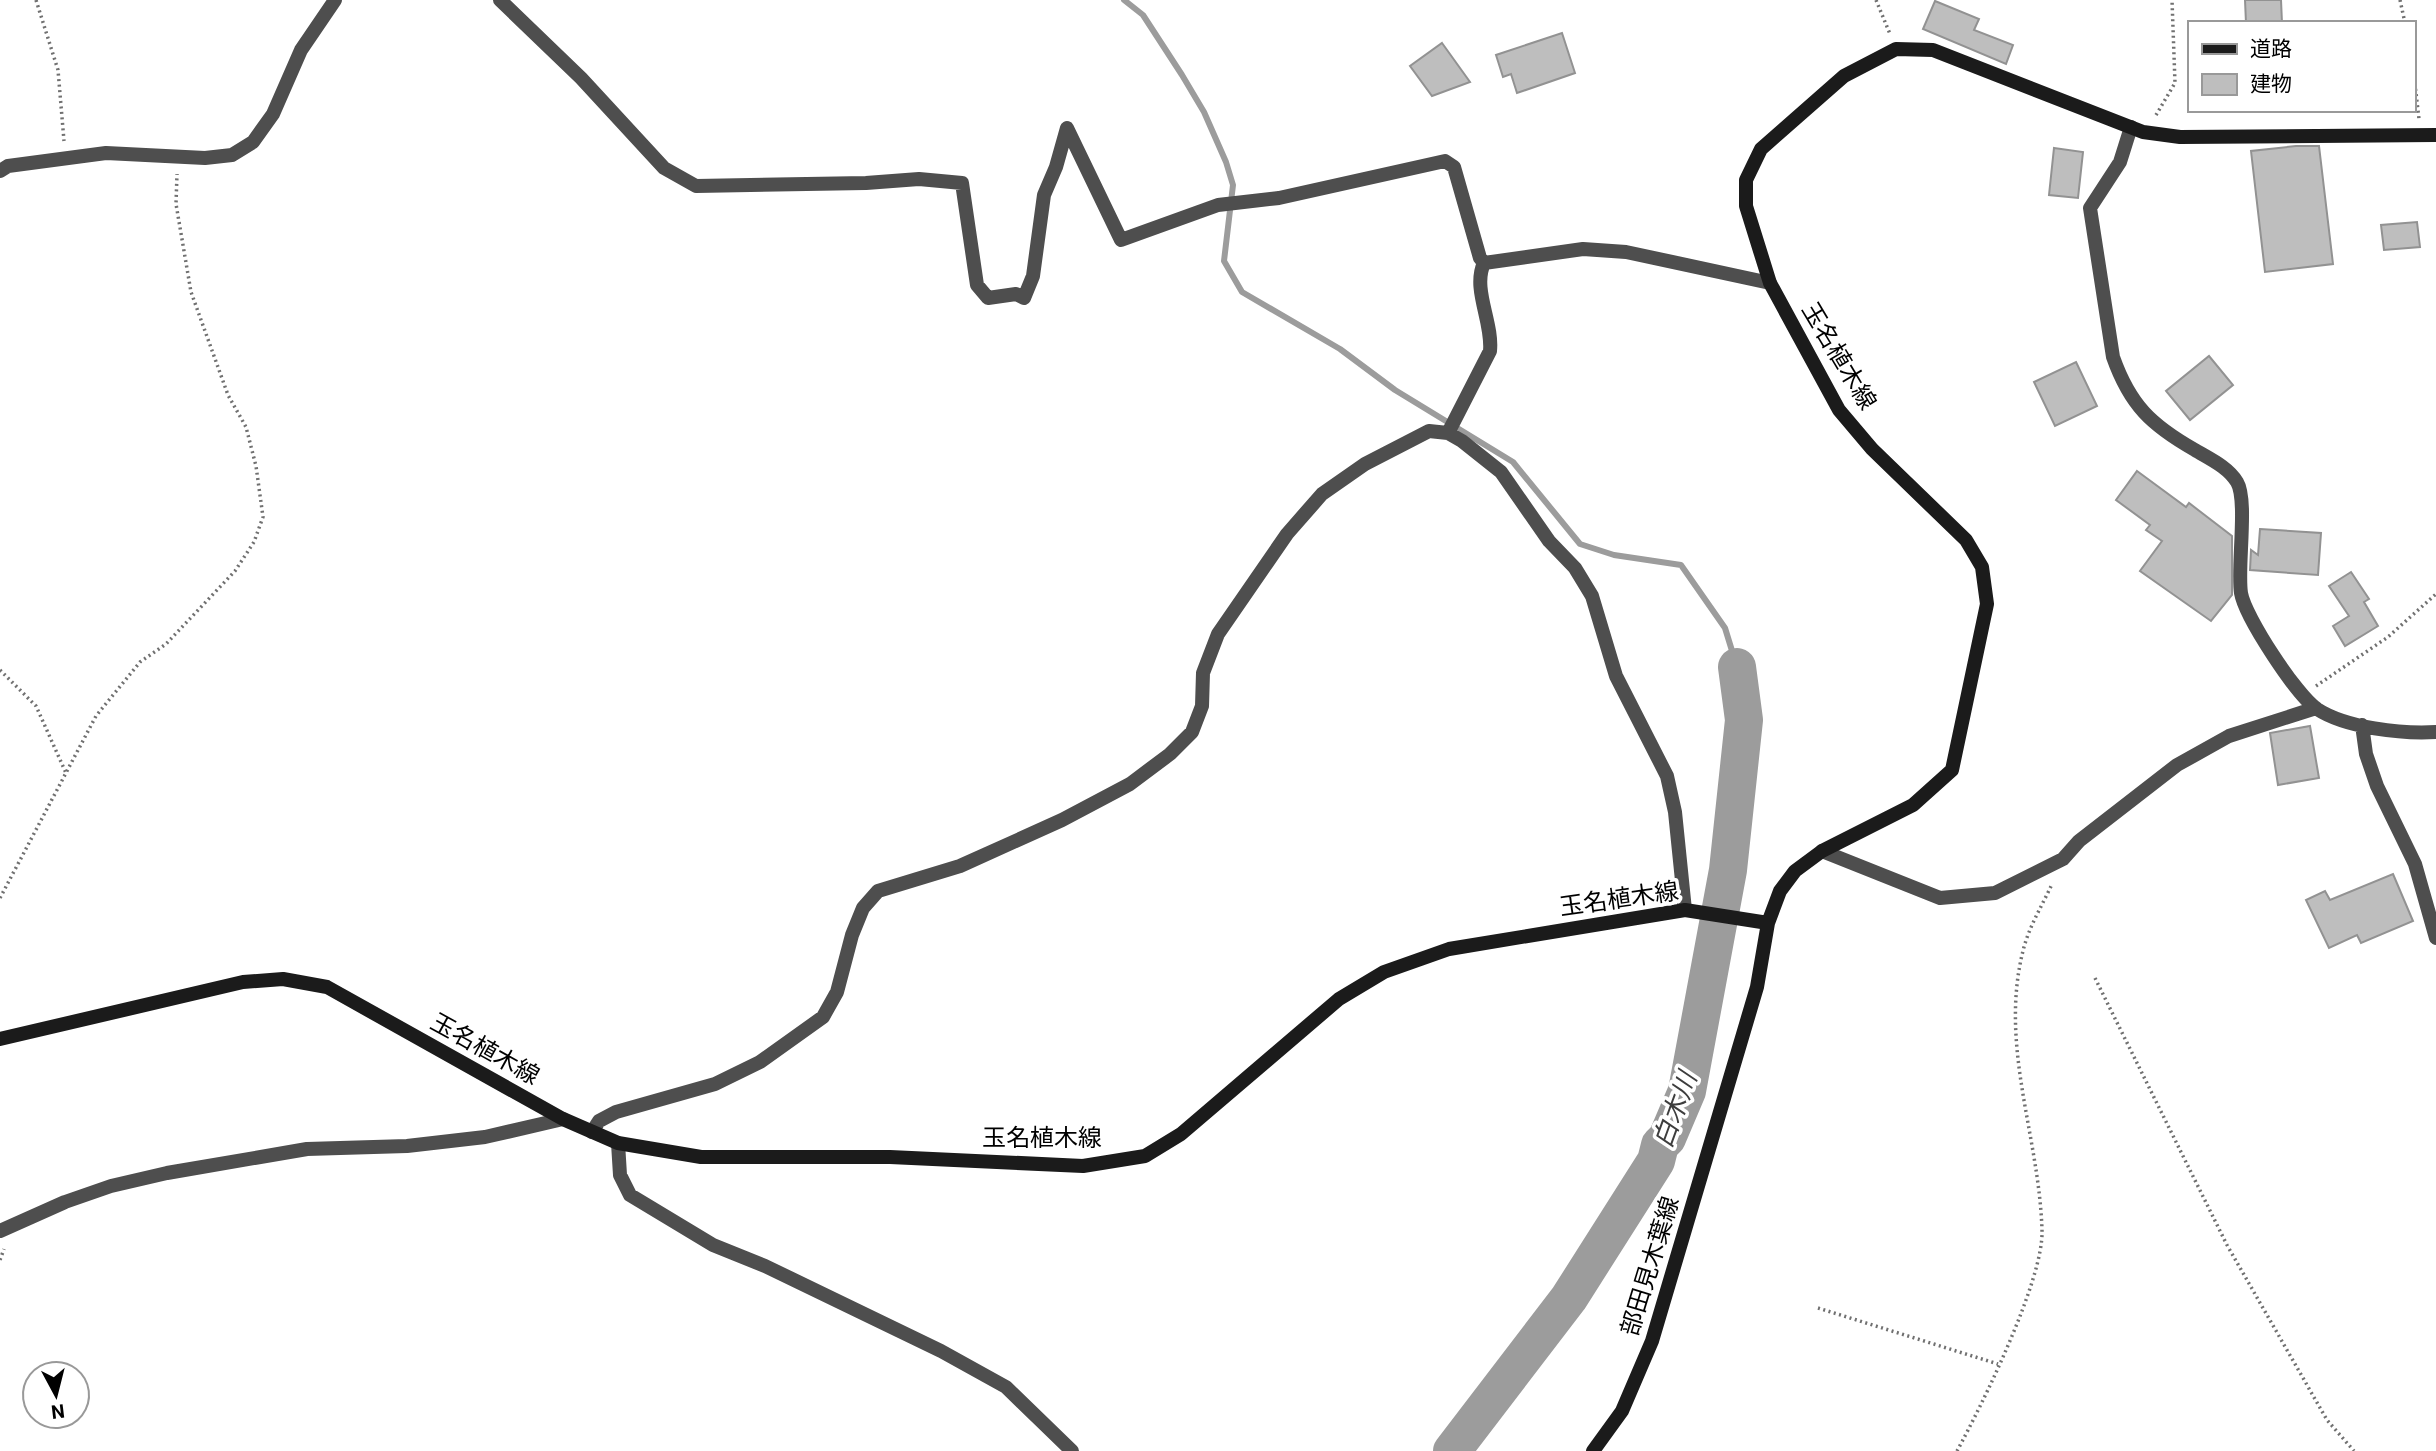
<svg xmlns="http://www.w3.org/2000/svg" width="2436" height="1451" font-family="Roboto,'Noto Sans JP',sans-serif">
  <rect width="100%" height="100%" fill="#fff"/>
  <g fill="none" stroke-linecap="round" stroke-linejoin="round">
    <path stroke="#9c9c9c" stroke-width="6" d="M1124 0 1143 15 1182 75 1204 112 1226 162 1233 185 1224 261 1242 292 1340 349 1395 390 1513 462 1580 544 1614 555 1681 565 1725 628 1737 667"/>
    <path stroke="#9c9c9c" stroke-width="38" d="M1452 1451 1569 1298 1656 1161 1660 1145 1667 1138 1687 1091 1728 870 1744 720 1737 667"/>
  </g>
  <path fill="#bebebe" stroke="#929292" stroke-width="2" d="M2245 0H2281L2282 23H2246Z
    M1935 1 1979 19 1974 30 2013 45 2006 64 1923 29Z
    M1562 33 1575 73 1517 93 1511 74 1503 77 1496 55Z
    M1442 43 1470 82 1432 96 1410 66Z
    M2296 146H2319L2333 264 2265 272 2251 151Z
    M2054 148 2083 152 2078 198 2049 195Z
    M2417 222 2420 247 2384 250 2381 225Z
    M2209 356 2233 385 2190 420 2166 391Z
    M2076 362 2097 406 2055 426 2034 382Z
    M2137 471 2186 507 2189 503 2232 536V595L2211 621 2140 571 2162 541 2146 530 2150 525 2116 500Z
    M2260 529 2321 533 2318 575 2250 570 2251 550 2258 555Z
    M2351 572 2369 599 2364 602 2378 626 2345 646 2333 626 2349 616 2329 586Z
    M2310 726 2319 778 2278 785 2270 733Z
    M2393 874 2413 921 2361 943 2357 935 2329 948 2306 900 2325 891 2330 900Z"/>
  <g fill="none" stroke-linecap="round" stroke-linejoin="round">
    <path stroke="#707070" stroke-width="3.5" stroke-dasharray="2 3.5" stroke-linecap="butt" d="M36 0 58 70 64 141
      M1876 0 1890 34
      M2400 0 2405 23
      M2413 67 2419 119
      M2156 115 2175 83 2172 0
      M0 670 36 706 66 773
      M2316 686 2388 637 2436 594
      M0 898 96 716 140 662 166 644 235 571 254 542 263 517 256 466 246 427 228 395 191 292 176 204 177 174
      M2095 978 2227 1245 2327 1420 2354 1451
      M0 1260 4 1249
      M1818 1308 1998 1364
      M1957 1451C1982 1405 2044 1279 2042 1230 2039 1134 1998 1044 2024 947 2030 925 2043 904 2052 884"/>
    <path stroke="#4e4e4e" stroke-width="14" d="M500 0 581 78 664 168 696 186 866 183 919 179 962 183 977 285 988 298 1016 294 1024 298 1033 276 1044 195 1056 167 1067 128 1121 240 1218 205 1279 198 1445 161 1454 167 1480 258 1484 263 1583 249 1626 252 1770 283
      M2131 127 2120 162 2090 208 2113 357C2130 405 2151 425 2195 450 2210 459 2228 467 2237 482 2248 500 2237 567 2241 593 2245 617 2297 696 2317 709 2346 728 2402 734 2436 732
      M0 171 8 166 106 153 205 158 232 155 253 142 273 114 301 50 335 0
      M1448 433 1490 351C1493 322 1472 289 1484 263
      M2362 725 2366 754 2377 786 2415 864 2436 938
      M1822 851 1940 898 1995 893 2063 859 2079 841 2177 765 2229 736 2316 708
      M592 1132 599 1121 616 1112 715 1084 760 1062 823 1017 837 992 852 935 863 908 878 891 960 866 1062 820 1130 784 1170 754 1192 732 1202 706 1203 673 1218 634 1287 534 1322 494 1365 464 1429 431 1448 433 1462 441 1501 472 1549 541 1575 568 1592 596 1616 676 1667 776 1675 812 1685 910
      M618 1143 620 1175 630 1195 713 1245 765 1266 941 1351 1006 1387 1072 1451
      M0 1231 65 1202 111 1186 167 1173 307 1149 407 1146 485 1137 563 1119"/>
    <path stroke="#1b1b1b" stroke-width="14" d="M0 1039 243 982 283 979 327 987 563 1119 618 1143 701 1157H890L1083 1166 1145 1156 1181 1134 1339 999 1384 972 1449 949 1685 910 1768 923
      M1593 1451 1622 1411 1652 1341 1757 987 1768 923 1780 891 1795 871 1822 851 1913 805 1952 770 1987 604 1982 567 1966 540 1872 449 1839 410 1770 283 1746 206V180L1761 149 1844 76 1896 49 1933 50 2143 132 2180 137 2436 135"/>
  </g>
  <g text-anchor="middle" stroke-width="7" stroke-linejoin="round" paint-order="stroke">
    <g font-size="24" fill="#000" stroke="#fff">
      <text transform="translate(1839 356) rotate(59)" y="8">玉名植木線</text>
      <text transform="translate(1619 899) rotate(-8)" y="8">玉名植木線</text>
      <text transform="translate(485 1049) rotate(29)" y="8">玉名植木線</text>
      <text x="1042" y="1146">玉名植木線</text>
      <text transform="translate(1650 1266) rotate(-73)" y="8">部田見木葉線</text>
    </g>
    <g font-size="26" font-style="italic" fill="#3d3d3d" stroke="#fff">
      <text transform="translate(1675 1110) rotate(-70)" y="9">白木川</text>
    </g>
  </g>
  <rect x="2188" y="21" width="228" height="91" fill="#ffffff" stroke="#999999" stroke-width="2"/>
  <rect x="2202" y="44" width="35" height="10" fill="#1b1b1b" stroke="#999999" stroke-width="2"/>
  <text x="2250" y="56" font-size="21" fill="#000000">道路</text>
  <rect x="2202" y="74" width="35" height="21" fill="#bebebe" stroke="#999999" stroke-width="2"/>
  <text x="2250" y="91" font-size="21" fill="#000000">建物</text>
  <g transform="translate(56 1395) rotate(173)"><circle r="33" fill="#ffffff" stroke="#999999" stroke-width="2"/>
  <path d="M0-5L12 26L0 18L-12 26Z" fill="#000000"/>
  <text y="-10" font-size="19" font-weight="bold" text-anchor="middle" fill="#000000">N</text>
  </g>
</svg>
